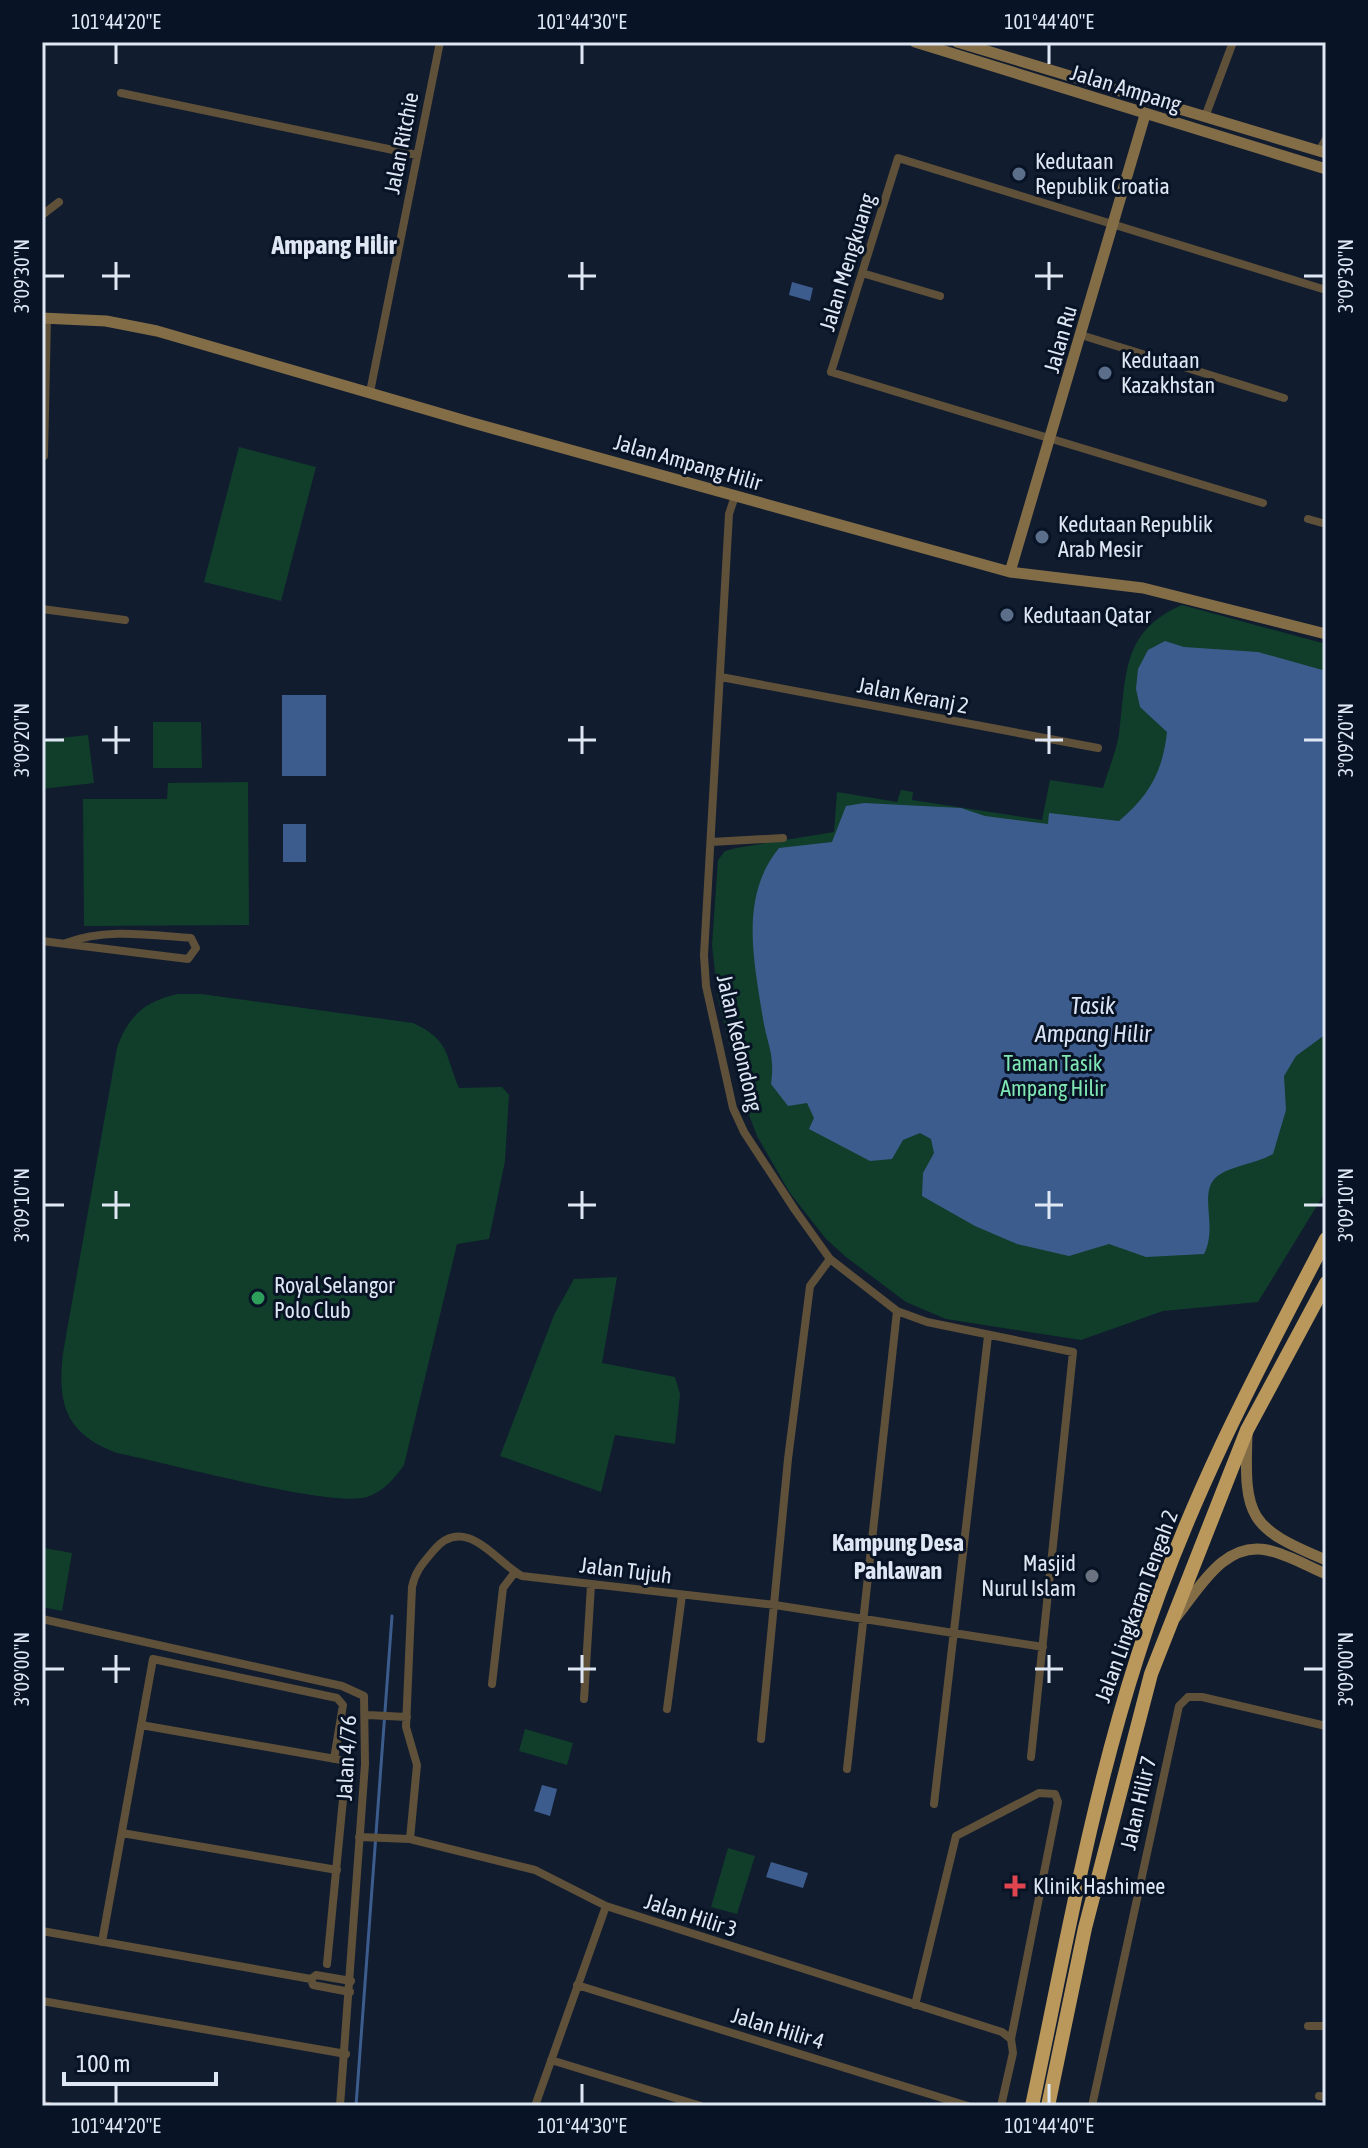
<svg xmlns="http://www.w3.org/2000/svg" width="1368" height="2148" font-family="'Asap Condensed',sans-serif">
  <rect width="100%" height="100%" fill="#111c2f"/>
  <path fill="#103e2a" d="M239 447 316 467 281 601 204 582Z
    M1182 605 1326 644V1191L1258 1302 1163 1311 1081 1340 946 1319 906 1302 846 1257 826 1239 790 1193 757 1136 743 1099 718 999 712 945 718 860 725 851 736 848 834 832 837 792 897 802 901 790 913 792 912 800 1042 820 1050 780 1103 788C1108 771 1116 752 1119 734 1127 676 1120 632 1182 605Z
    M153 722H201L202 768H153Z
    M88 735 94 783 42 789V740Z
    M248 782 249 925 84 926 83 799H167L168 783Z
    M178 994H201L413 1023C450 1040 445 1055 459 1088L502 1087 509 1095 505 1161 489 1239 457 1244 404 1465C394 1479 384 1491 367 1497 332 1508 163 1462 117 1453 66 1434 57 1405 63 1353L117 1048C128 1016 145 1001 178 994Z
    M617 1277 602 1363 675 1377 680 1394 675 1444 615 1435 601 1492 500 1456 554 1315 574 1279Z
    M44 1548 72 1553 62 1611 42 1607Z
    M525 1729 573 1743 567 1765 519 1751Z
    M728 1848 755 1856 737 1914 711 1907Z"/>
  <path fill="#3d5c8e" d="M792 282 813 288 810 301 789 295Z
    M1165 641 1184 647 1258 652 1326 671V1034L1296 1056 1284 1076 1286 1110 1273 1154C1256 1164 1234 1165 1219 1175 1196 1190 1219 1226 1204 1254L1146 1257 1109 1244 1069 1256 1017 1244 975 1226 922 1196 923 1173 934 1153 931 1139 920 1133 903 1140 892 1159 870 1161 809 1129 814 1118 807 1103 788 1106 771 1084C775 1054 768 1047 763 1019 754 961 739 897 779 848L832 842 846 806 864 803 961 808 985 816 1048 824 1049 813 1119 821C1149 796 1163 771 1167 732L1140 707 1136 689 1138 669 1148 650Z
    M282 695H326V776H282Z
    M283 824H306V862H283Z
    M542 1785 557 1789 550 1816 534 1811Z
    M771 1862 808 1873 803 1888 766 1877Z"/>
  <g fill="none" stroke-linecap="round" stroke-linejoin="round">
    <path stroke="#3d5c8e" stroke-width="3" d="M356 2106 392 1616"/>
    <path stroke="#5e5039" stroke-width="8" d="M121 93 417 155
      M1205 117 1233 42
      M1319 151 1326 139
      M42 215 59 202
      M862 273 940 296
      M1081 335 1284 398
      M370 392 440 42
      M44 456 47 318
      M735 496 729 514 704 955 706 986 733 1108 744 1132 795 1210 830 1259 897 1311 927 1322 1073 1352 1031 1757
      M1263 503 831 372 898 158 1326 290
      M1308 519 1326 524
      M42 609 125 620
      M721 677 1098 748
      M711 842 783 838
      M42 941 188 959 196 948 191 938C148 935 106 928 66 943
      M42 1619 342 1686 364 1696 365 1764 340 2106
      M492 1684 503 1588 515 1572
      M584 1699 591 1585
      M667 1709 682 1595
      M367 1715 407 1717
      M141 1725 347 1761
      M761 1739 788 1459 810 1286 830 1259
      M847 1769 897 1311
      M934 1804 988 1336
      M122 1833 337 1870
      M359 1837 410 1839 535 1870 606 1906 1002 2032 1011 2039
      M410 1839 417 1765 406 1727 412 1587C415 1571 424 1562 434 1550 465 1513 496 1562 522 1576L775 1605 1043 1647
      M42 1931 311 1979
      M102 1942 153 1659 337 1698 343 1705 334 1759
      M327 1964 344 1789
      M577 1985 968 2106
      M350 1992 313 1985 311 1979 316 1975 351 1981
      M42 2001 346 2054
      M915 2005 956 1836 1039 1793 1055 1794 1058 1802 1011 2039 1013 2053 1001 2106
      M1308 2026H1326
      M551 2060 701 2106
      M1319 2096 1326 2097
      M42 2105 49 2106
      M535 2106 606 1906
      M1092 2106 1179 1706 1188 1697H1202L1326 1726"/>
    <path stroke="#836d47" stroke-width="11" d="M915 42 1326 169
      M957 42 1326 153
      M42 318 106 321 157 331 473 423 1010 572 1143 588 1326 634
      M1010 572 1145 115
      M1247 1435C1244 1518 1249 1528 1326 1560
      M1176 1617C1199 1589 1224 1541 1267 1550 1287 1554 1307 1566 1326 1574"/>
    <path stroke="#ba985b" stroke-width="14" d="M1032 2106C1064 1956 1090 1804 1137 1658 1183 1511 1255 1374 1326 1239
      M1048 2106 1085 1928 1151 1674 1247 1430 1326 1283"/>
  </g>
  <path fill="none" stroke="#dfe7f4" stroke-width="3" d="M116 44V64M582 44V64M1049 44V64M116 262V290M582 262V290M1049 262V290M44 276H64M102 276H130M568 276H596M1035 276H1063M1304 276H1324M116 726V754M582 726V754M1049 726V754M44 740H64M102 740H130M568 740H596M1035 740H1063M1304 740H1324M116 1191V1219M582 1191V1219M1049 1191V1219M44 1205H64M102 1205H130M568 1205H596M1035 1205H1063M1304 1205H1324M116 1655V1683M582 1655V1683M1049 1655V1683M44 1669H64M102 1669H130M568 1669H596M1035 1669H1063M1304 1669H1324M116 2084V2104M582 2084V2104M1049 2084V2104"/>
  <g fill="#5c6f8a" stroke="#081325" stroke-width="3">
    <circle cx="1019" cy="174" r="8"/>
    <circle cx="1105" cy="373" r="8"/>
    <circle cx="1042" cy="537" r="8"/>
    <circle cx="1007" cy="615" r="8"/>
  </g>
  <circle fill="#2e9e5b" stroke="#081325" stroke-width="3" cx="258" cy="1298" r="8"/>
  <circle fill="#6b7280" stroke="#081325" stroke-width="3" cx="1092" cy="1576" r="8"/>
  <path fill="#e0444e" stroke="#081325" stroke-width="3" d="M1011 1874h8v8h8v8h-8v8h-8v-8h-8v-8h8z"/>
  <g text-anchor="middle" stroke-width="6" stroke-linejoin="round" paint-order="stroke">
    <g font-size="22" fill="#dfe7f4" stroke="#081325">
      <text transform="translate(1126 88) rotate(17)" y="8">Jalan Ampang</text>
      <text transform="translate(401 143) rotate(-79)" y="8">Jalan Ritchie</text>
      <text transform="translate(847 262) rotate(-73)" y="8">Jalan Mengkuang</text>
      <text transform="translate(1060 339) rotate(-74)" y="8">Jalan Ru</text>
      <text transform="translate(688 462) rotate(16)" y="8">Jalan Ampang Hilir</text>
      <text transform="translate(913 695) rotate(11)" y="8">Jalan Keranj 2</text>
      <text transform="translate(740 1043) rotate(77)" y="8">Jalan Kedondong</text>
      <text transform="translate(626 1570) rotate(7)" y="8">Jalan Tujuh</text>
      <text transform="translate(1136 1606) rotate(-70)" y="8">Jalan Lingkaran Tengah 2</text>
      <text transform="translate(346 1758) rotate(-87)" y="8">Jalan 4/76</text>
      <text transform="translate(1138 1803) rotate(-77)" y="8">Jalan Hilir 7</text>
      <text transform="translate(691 1915) rotate(18)" y="8">Jalan Hilir 3</text>
      <text transform="translate(778 2028) rotate(17)" y="8">Jalan Hilir 4</text>
    </g>
    <g font-size="22" fill="#dfe7f4" stroke="#081325" text-anchor="start">
      <text x="1035" y="169">Kedutaan<tspan x="1035" dy="25">Republik Croatia</tspan></text>
      <text x="1121" y="368">Kedutaan<tspan x="1121" dy="25">Kazakhstan</tspan></text>
      <text x="1058" y="532">Kedutaan Republik<tspan x="1058" dy="25">Arab Mesir</tspan></text>
      <text x="1023" y="623">Kedutaan Qatar</text>
      <text x="274" y="1293">Royal Selangor<tspan x="274" dy="25">Polo Club</tspan></text>
      <text x="1076" y="1571" text-anchor="end">Masjid<tspan x="1076" dy="25">Nurul Islam</tspan></text>
      <text x="1033" y="1894">Klinik Hashimee</text>
    </g>
    <g font-size="22" fill="#7fe6b4" stroke="#081325">
      <text x="1053" y="1071">Taman Tasik<tspan x="1053" dy="25">Ampang Hilir</tspan></text>
    </g>
    <g font-size="24" font-style="italic" fill="#d9e3f3" stroke="#081325">
      <text x="1093" y="1014">Tasik<tspan x="1093" dy="28">Ampang Hilir</tspan></text>
    </g>
    <g font-size="24" font-weight="bold" fill="#dfe7f4" stroke="#081325">
      <text x="898" y="1551">Kampung Desa<tspan x="898" dy="28">Pahlawan</tspan></text>
    </g>
    <g font-size="26" font-weight="bold" fill="#dfe7f4" stroke="#081325">
      <text x="334" y="254">Ampang Hilir</text>
    </g>
  </g>
  <rect width="1368" height="2148" fill="none" stroke="#081325" stroke-width="88"/>
  <path d="M64 2072v12h152v-12" fill="none" stroke="#dfe7f4" stroke-width="4"/>
  <text x="76" y="2072" font-size="24" fill="#dfe7f4" stroke="#081325" stroke-width="6" paint-order="stroke">100 m</text>
  <rect x="44" y="44" width="1280" height="2060" fill="none" stroke="#dfe7f4" stroke-width="3"/>
  <g font-size="20" text-anchor="middle" fill="#dfe7f4">
    <text x="116" y="29">101°44'20"E</text>
    <text x="582" y="29">101°44'30"E</text>
    <text x="1049" y="29">101°44'40"E</text>
    <text transform="translate(22 276) rotate(-90)" y="7">3°09'30"N</text>
    <text transform="translate(1346 276) rotate(-90)" y="7">3°09'30"N</text>
    <text transform="translate(22 740) rotate(-90)" y="7">3°09'20"N</text>
    <text transform="translate(1346 740) rotate(-90)" y="7">3°09'20"N</text>
    <text transform="translate(22 1205) rotate(-90)" y="7">3°09'10"N</text>
    <text transform="translate(1346 1205) rotate(-90)" y="7">3°09'10"N</text>
    <text transform="translate(22 1669) rotate(-90)" y="7">3°09'00"N</text>
    <text transform="translate(1346 1669) rotate(-90)" y="7">3°09'00"N</text>
    <text x="116" y="2133">101°44'20"E</text>
    <text x="582" y="2133">101°44'30"E</text>
    <text x="1049" y="2133">101°44'40"E</text>
  </g>
</svg>
